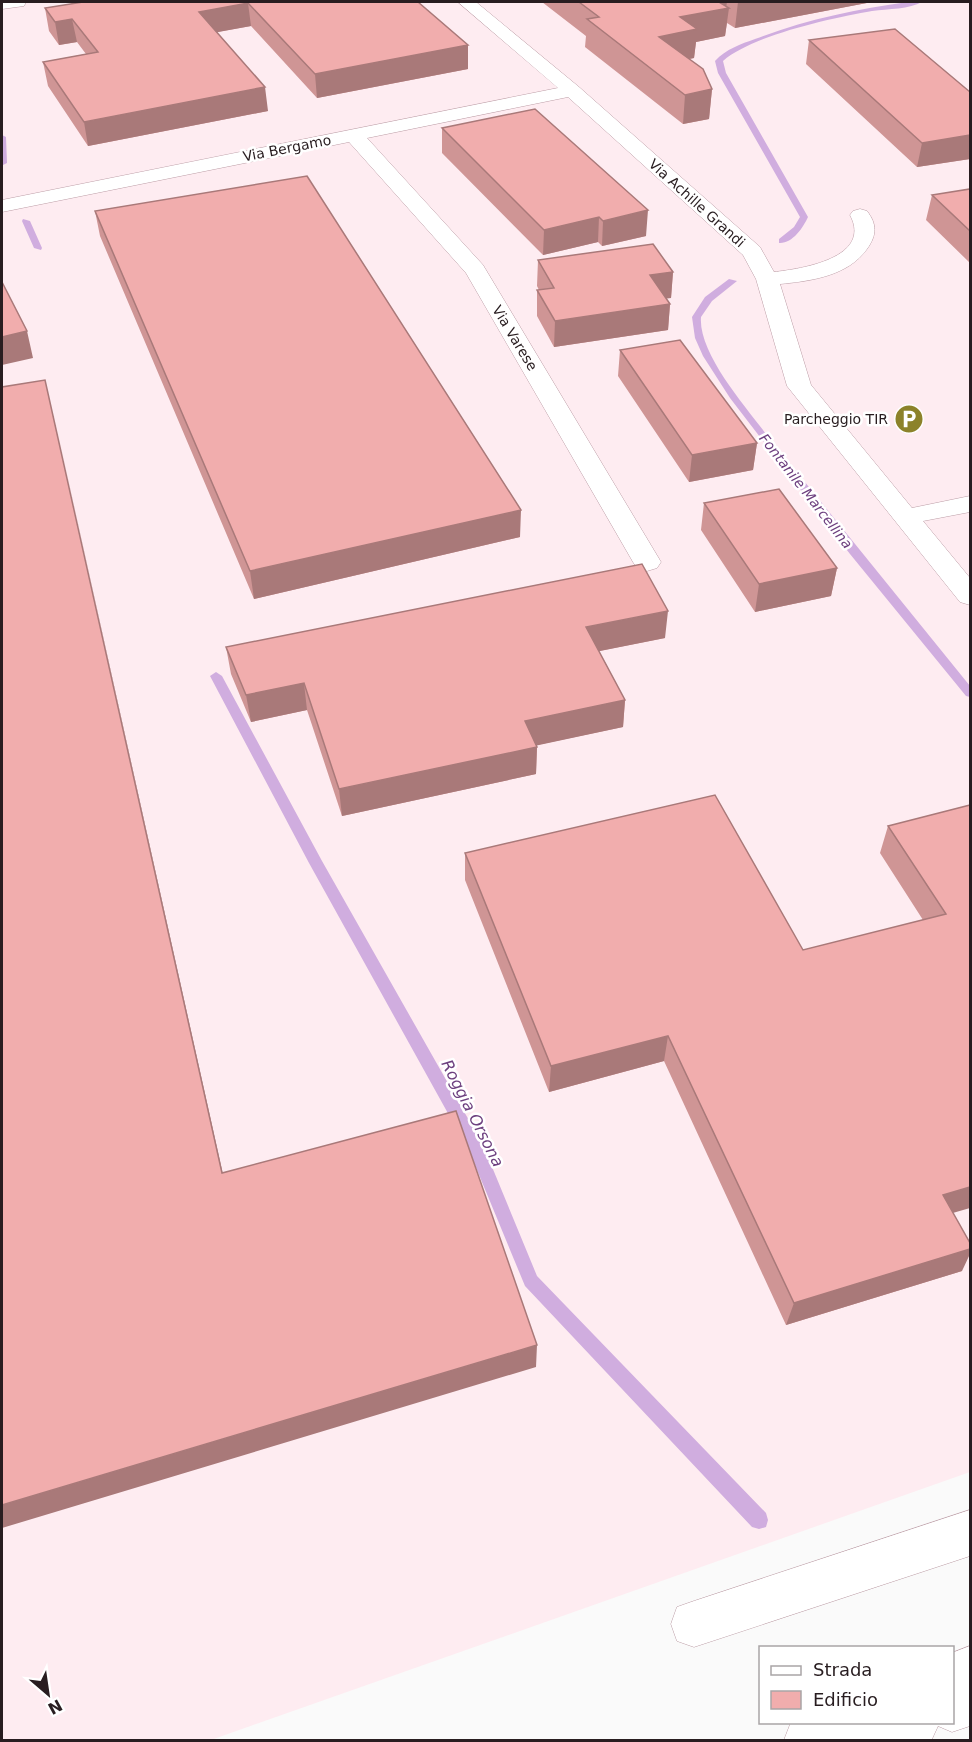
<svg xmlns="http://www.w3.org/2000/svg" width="972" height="1742" font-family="'DejaVu Sans',sans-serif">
  <rect width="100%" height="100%" fill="#fafafa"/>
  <path fill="#feecf1" d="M2 2H970V1472L211 1740H2Z"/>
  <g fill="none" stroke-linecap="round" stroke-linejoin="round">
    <path fill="#d0addf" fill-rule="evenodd" d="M908 2H922C910 9 888 9 872 11 832 18 753 35 723 61L726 73 808 217C803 228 792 244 779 243V239L794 227 800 217 718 73 715 61C726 49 741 44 755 39 805 20 856 9 908 2Z
      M2 135 6 137 7 163 3 165Z
      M23 219 30 221 42 248 41 250 34 248 22 221Z
      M729 279 737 281 712 301 701 317C698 353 745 406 766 434L970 686V697L966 696 850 554 730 398 703 356 695 338 692 317 705 297Z
      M216 672 222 676 322 861 483 1145 537 1276 766 1513 768 1520 766 1527 759 1529 752 1527 525 1286 470 1153 309 863 210 676Z"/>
    <g stroke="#bc9da6" stroke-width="1">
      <path id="minor" d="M2 2H26L24 6 2 9Z
        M458 2H476L579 87 760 247 774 272C801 269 873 258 850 215L853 211 860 209 867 211C877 224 877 235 867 249 848 276 811 281 780 284L811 385 912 508 970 496V512L923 521 970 578V605L960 602 787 386 756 279 743 255 568 97 367 138 483 265 661 562 657 568 647 571 637 568 633 562 466 273 349 142 2 212V200L558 88Z
        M970 1510V1556L694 1647 677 1641 671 1624 677 1607 694 1601Z"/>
    </g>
    <g stroke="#bc9da6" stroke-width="1">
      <path id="highway" d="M970 1646V1726L952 1732 938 1726 932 1739 929 1740H784L791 1722H952V1653Z"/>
    </g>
    <use href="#minor" fill="#fff" fill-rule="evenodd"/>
    <use href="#highway" fill="#fff" fill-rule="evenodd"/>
  </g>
  <path fill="#cf9595" d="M83 2H418L468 45V69L317 98 251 26 217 32 268 111 88 146 48 86 43 62 86 54 77 42 59 45 49 31 45 8Z
    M542 2H872L735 28 727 23 725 36 696 42 694 58 689 59 712 89 709 119 683 124 585 47 586 36Z
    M809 40 970 92V159L917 167 806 64Z
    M442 128 646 236 602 246 598 242 543 255 442 153Z
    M970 189V263L926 220 932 195Z
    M95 211 520 537 254 599 100 236Z
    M538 260 673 272 671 298H666L670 304 668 330 554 347 537 316V290H539L537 286Z
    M620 350 757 443 753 470 689 482 618 376Z
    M704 503 837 568 831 596 755 612 701 530Z
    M665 638 599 651 625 700 623 727 537 745 536 774 342 816 307 710 251 722 231 674 226 647Z
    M970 805 953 1213 962 1271 786 1325 664 1061 549 1092 465 880V853L803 950 923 920 880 853 888 826Z"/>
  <path fill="#a97979" d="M711 2H727L726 8H729L725 36 696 42 694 58 657 65 659 37 680 17Z
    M738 2H872L735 28Z
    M248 3 251 26 202 35 199 12Z
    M72 19 77 42 59 45 55 22Z
    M468 45V69L317 98 315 74Z
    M265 87 268 111 88 146 84 122Z
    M712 89 709 119 683 124 685 95Z
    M970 135V159L917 167 922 143Z
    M648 210 646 236 602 246 603 221Z
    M599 217 598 242 543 255 544 230Z
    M673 272 671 298 648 301 650 275Z
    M670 304 668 330 554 347 555 321Z
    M27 331 33 358 2 365V337Z
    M52 407 228 1197 222 1173Z
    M757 443 753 470 689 482 692 455Z
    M521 510 520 537 254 599 250 571Z
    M837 568 831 596 755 612 759 584Z
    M668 611 665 638 585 654 586 627Z
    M304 683 307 710 251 722 246 695Z
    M625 700 623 727 525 748V721Z
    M537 747 536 774 342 816 339 789Z
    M668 1036 664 1061 549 1092 551 1066Z
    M970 1187V1208L932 1219 943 1195Z
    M970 1249V1254L962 1271 786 1325 794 1303Z
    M537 1345 536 1367 2 1528V1505Z"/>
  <path fill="#f1adad" stroke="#a97979" stroke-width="1.5" d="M83 2H418L468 45 315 74 248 3 199 12 265 87 84 122 43 62 98 52 72 19 55 22 45 8Z
    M579 2H719L729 8 680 17 697 29 659 37 703 69 712 89 685 95 587 19 599 17Z
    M895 29 970 92V135L922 143 809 40Z
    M535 109 648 210 603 221 599 217 544 230 442 128Z
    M307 176 521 510 250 571 95 211Z
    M970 189V231L932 195Z
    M653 244 673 272 650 275 670 304 555 321 537 290 554 288 538 260Z
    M2 282 27 331 2 337Z
    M680 340 757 443 692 455 620 350Z
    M45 380 222 1173 456 1111 537 1345 2 1505V387Z
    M779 489 837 568 759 584 704 503Z
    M642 564 668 611 586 627 625 700 525 721 537 747 339 789 304 683 246 695 226 647Z
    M715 795 803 950 946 914 888 826 970 805V1187L943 1195 970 1243V1249L794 1303 668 1036 551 1066 465 853Z"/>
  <defs>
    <g id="parking-disc" transform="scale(1.5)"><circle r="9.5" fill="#8c822a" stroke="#fff"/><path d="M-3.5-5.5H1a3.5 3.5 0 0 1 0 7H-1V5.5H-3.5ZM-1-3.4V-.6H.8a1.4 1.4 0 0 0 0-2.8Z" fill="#fff"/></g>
  </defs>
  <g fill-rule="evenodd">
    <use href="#parking-disc" x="909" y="419"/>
  </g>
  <g text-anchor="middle" stroke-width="5" stroke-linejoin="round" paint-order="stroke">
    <g font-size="14" fill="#281d20" stroke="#fff">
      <text transform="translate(287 148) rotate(-11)" y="5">Via Bergamo</text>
      <text transform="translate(697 203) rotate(42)" y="5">Via Achille Grandi</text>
      <text transform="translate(515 338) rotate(59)" y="5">Via Varese</text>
    </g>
    <g font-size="14" fill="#281d20" stroke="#fff" text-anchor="end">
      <text x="888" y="424">Parcheggio TIR</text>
    </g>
    <g font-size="14" font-style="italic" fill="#6d407f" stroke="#fff">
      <text transform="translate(806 491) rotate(52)" y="5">Fontanile Marcellina</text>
    </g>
    <g font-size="16" font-style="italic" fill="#6d407f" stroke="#fff">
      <text transform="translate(473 1113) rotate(63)" y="6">Roggia Orsona</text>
    </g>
  </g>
  <rect width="972" height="1742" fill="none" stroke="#281d20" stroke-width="6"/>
  <rect x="759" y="1646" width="195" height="78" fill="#ffffff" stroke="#a9a5a6" stroke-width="1.5"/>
  <rect x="771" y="1666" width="30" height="9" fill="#ffffff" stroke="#a9a5a6" stroke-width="1.5"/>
  <text x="813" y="1676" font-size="18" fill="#281d20">Strada</text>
  <rect x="771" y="1691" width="30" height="18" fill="#f1adad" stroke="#a9a5a6" stroke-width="1.5"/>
  <text x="813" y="1706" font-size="18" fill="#281d20">Edificio</text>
  <g transform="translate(48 1694) rotate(151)" stroke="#ffffff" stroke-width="4.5" paint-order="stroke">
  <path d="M0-4.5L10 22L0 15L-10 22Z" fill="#281d20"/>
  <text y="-9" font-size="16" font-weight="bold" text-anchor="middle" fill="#281d20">N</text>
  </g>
</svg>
